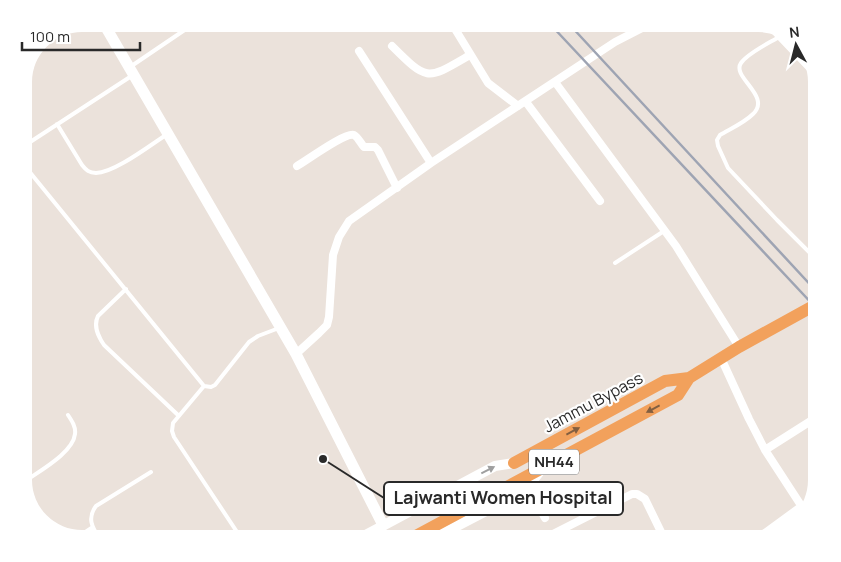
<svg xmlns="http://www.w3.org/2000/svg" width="841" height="562" font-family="Manrope,sans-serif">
  <rect width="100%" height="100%" fill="#ebe2db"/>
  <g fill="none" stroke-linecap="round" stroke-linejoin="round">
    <path stroke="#fff" stroke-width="4" d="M779 37C769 43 748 53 741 63 731 77 772 96 753 114 744 123 730 129 720 135L717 140 718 146 728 168 777 220 817 260
      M130 67 189 27 191 24
      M57 124 82 165C86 170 89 173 96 173 114 173 149 146 166 135
      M24 146 133 75
      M24 165 204 386 211 387 215 385 249 342 258 336 279 328
      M615 263 664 231
      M126 289 98 316C93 326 98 336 104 345L179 416
      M24 361 27 365
      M204 386 173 423 172 431 174 437 241 538
      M24 482C39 471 73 453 75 434 76 427 72 421 68 415
      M78 537 93 527
      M99 538C92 527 87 518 96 506L151 472"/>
    <path stroke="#fff" stroke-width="8" d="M452 24 488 83 518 106
      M772 28 811 69
      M392 46C428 82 427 80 470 55
      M359 51 431 163
      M555 82 676 246 739 347
      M526 102 600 201
      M297 166C306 161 345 132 354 135 358 137 361 144 364 147H375L378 150 397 188
      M296 354 319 333 327 325 329 317 333 255 339 237 349 221 431 163 615 42 650 24
      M721 358 749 419 765 450 806 513
      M765 450 817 417
      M528 487 545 518
      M545 538 632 494H637L645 499 664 538
      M758 538 802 506"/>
    <path stroke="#fff" stroke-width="10" d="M360 538 495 466 514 463
      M434 538 515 496 527 488 541 470"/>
    <path stroke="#fff" stroke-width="11" d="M104 24 296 354 383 525"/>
    <path stroke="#f2a15c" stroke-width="12" d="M514 463 665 381 689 378 739 347 817 304
      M412 538 678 395 689 378"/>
    <path stroke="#9ea4b3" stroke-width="2.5" d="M550 24 817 309
      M569 24 817 292"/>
  </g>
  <defs><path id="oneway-solid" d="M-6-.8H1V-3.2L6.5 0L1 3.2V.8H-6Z" transform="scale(1.25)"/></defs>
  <g fill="#835f40">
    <use href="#oneway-solid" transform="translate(653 409) rotate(152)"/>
    <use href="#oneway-solid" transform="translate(573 431) rotate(-28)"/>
  </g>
  <use fill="#9f9f9f" href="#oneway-solid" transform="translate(488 470) rotate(-27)"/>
  <g text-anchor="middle" stroke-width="4.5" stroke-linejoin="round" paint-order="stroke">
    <rect fill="#fff" stroke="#696969" stroke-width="1" x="529" y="449.5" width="50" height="25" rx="4"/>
    <g font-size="15" font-weight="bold" fill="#292929">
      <text x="554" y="467">NH44</text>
    </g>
    <g font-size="16" fill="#292929" stroke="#fff">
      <text transform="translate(593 402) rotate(-28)" y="6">Jammu Bypass</text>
    </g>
  </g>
  <path d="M0 0H841V562H0ZM82 32H758A50 50 0 0 1 808 82V480A50 50 0 0 1 758 530H82A50 50 0 0 1 32 480V82A50 50 0 0 1 82 32Z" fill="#fff" fill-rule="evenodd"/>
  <path fill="none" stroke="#292929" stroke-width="2" d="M323 459L384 498"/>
  <circle fill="#292929" stroke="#fff" stroke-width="2" cx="323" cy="459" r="5"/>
  <rect fill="#fff" stroke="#292929" stroke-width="2" x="384" y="482" width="239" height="33" rx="5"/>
  <g font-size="18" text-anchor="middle" font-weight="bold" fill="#292929">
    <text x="503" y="504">Lajwanti Women Hospital</text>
  </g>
  <g transform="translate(796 45) rotate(353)" stroke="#ffffff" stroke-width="4" paint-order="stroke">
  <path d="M0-4L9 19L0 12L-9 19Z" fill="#292929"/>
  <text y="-8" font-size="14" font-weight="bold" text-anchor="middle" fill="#292929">N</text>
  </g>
  <path d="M22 42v8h118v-8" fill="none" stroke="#292929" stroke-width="2.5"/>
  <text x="30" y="42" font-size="15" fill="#292929" stroke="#ffffff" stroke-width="4" paint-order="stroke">100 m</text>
</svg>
